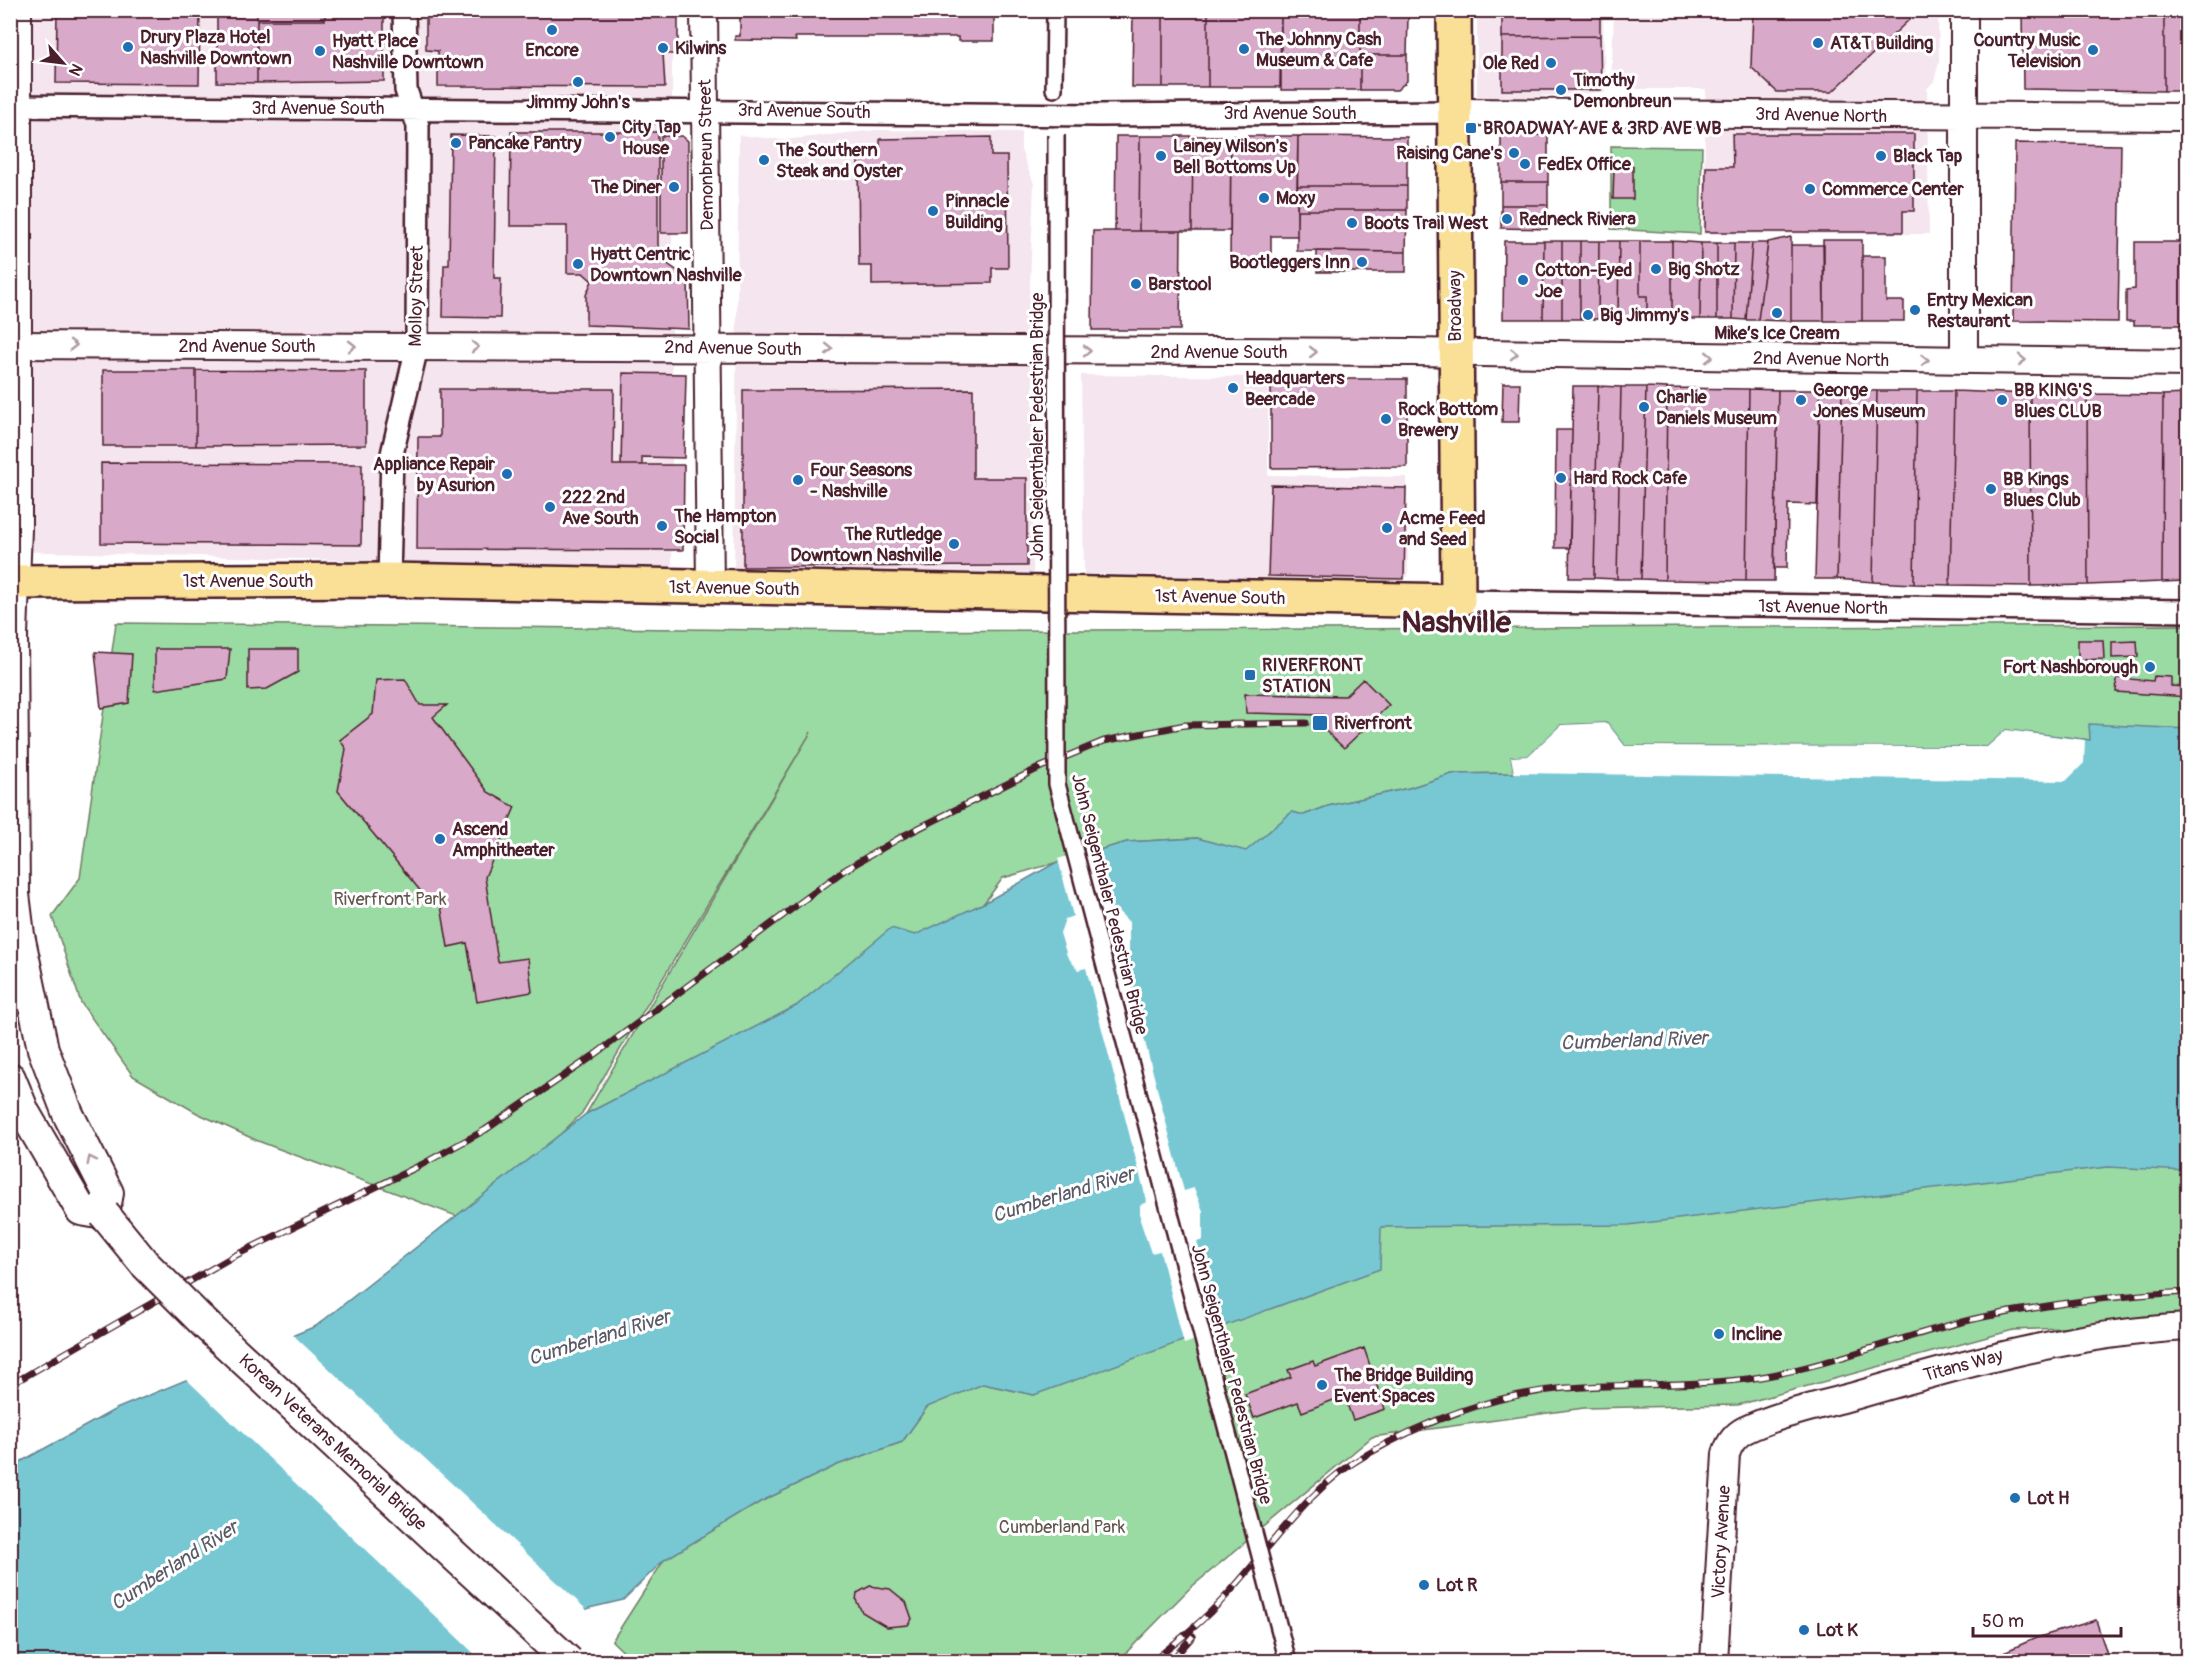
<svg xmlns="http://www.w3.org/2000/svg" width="2198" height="1672" font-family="Pangolin,sans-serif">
  <rect width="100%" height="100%" fill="#fff"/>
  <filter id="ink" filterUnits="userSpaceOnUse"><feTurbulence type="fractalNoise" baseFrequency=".0167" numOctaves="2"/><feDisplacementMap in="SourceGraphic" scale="12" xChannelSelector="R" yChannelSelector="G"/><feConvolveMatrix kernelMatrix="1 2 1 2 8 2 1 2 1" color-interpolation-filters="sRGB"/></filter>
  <g filter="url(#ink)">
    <path fill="#f4e5ef" d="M11 11H672V569L11 551Z
      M1477 11H1603L1605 92 1477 100Z
      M1614 11H1938L1939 62 1934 81 1927 89 1929 234H1703L1706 89H1611Z
      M876 130 1021 132V150L1034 184 1029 309 1033 375V573L734 570 739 135 783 140Z
      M1081 375 1268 377V475L1407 477 1408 576 1403 580H1385L1084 574Z"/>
    <path fill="#9adaa3" stroke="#727c67" stroke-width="1.5" d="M1611 146 1702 147 1700 234 1611 229Z
      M116 623 871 631 2187 625V768L2090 740 2006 730 1987 747 1625 746 1607 723 1561 725 1514 773 1452 774 1409 788 1328 806 1304 815 1292 812 1246 852 1197 838 1127 842 1003 878 984 903 741 1036 586 1114 811 732 582 1113 472 1222 258 1141 197 1113 133 1076 81 1003 52 916 80 878Z
      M2053 1166 2187 1167V1323L2013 1330 1738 1405 1584 1408 1372 1437 1189 1589 1118 1661 634 1662 612 1641 664 1560 760 1502 837 1465 902 1442 927 1407 944 1399 983 1384 1034 1395 1380 1227Z"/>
    <path fill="#78c8d4" stroke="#668490" stroke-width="1.5" d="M1607 723 1625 746 1987 747 2006 730 2090 740 2089 724 2187 729V1171L2107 1167 1628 1225 1381 1227 1380 1269 1034 1395 983 1384 927 1407 902 1442 837 1465 760 1502 664 1560 623 1600 589 1608 514 1661 11 1662V1467L116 1409 316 1326 586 1114 796 1006 891 928 915 935 984 903 1057 862 1127 842 1197 838 1246 851 1292 812 1304 815 1328 806 1409 788 1452 774 1514 773 1511 757 1528 756 1561 725Z"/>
    <path fill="#fff" d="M1607 723 1625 746 1987 747 2006 730 2085 740 2084 763 2066 781 1514 773 1511 757 1528 756 1561 725Z
      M1094 848 1110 909 1115 908 1129 922V956L1123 958 1184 1191 1194 1188 1203 1211V1240L1197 1242 1220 1331 1184 1344 1160 1251 1151 1253 1140 1220V1205L1147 1202 1086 968 1078 970 1067 956 1060 933 1065 919 1073 916 1058 859Z
      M291 1333 589 1612 519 1662 482 1661 185 1378Z"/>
    <path fill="#d9a9c9" stroke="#4a1f2b" stroke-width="1.5" d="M57 10H200L199 84 56 83Z
      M217 10H257V83L217 82Z
      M257 10H384V81L257 83Z
      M325 10H384V81L257 83V20H325Z
      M426 10H678V55L663 53 665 87 438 86V51L426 50Z
      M740 10H992V15L994 16V41H958V37H795L796 41 735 40V36H740Z
      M1133 10H1163V87H1132Z
      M1163 10H1208V87H1163Z
      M1208 10H1281L1280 87H1208Z
      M1281 10H1408V16H1360V90H1281Z
      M1502 10H1600V11L1502 12Z
      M1753 10H1910V19L1832 92H1777L1751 67Z
      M2022 10H2164V91L2023 89Z
      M2164 10H2188V91H2164Z
      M1600 11V36L1502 37V12Z
      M1360 16H1408L1407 55H1360Z
      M1600 36 1601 90H1502V37Z
      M1360 55H1407V81L1397 90H1360Z
      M511 132H658V245L669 265 688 278 689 329 586 325V295L592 281 583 273H567V226H510Z
      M1732 134H1914V211H1903V232H1705L1706 167H1733Z
      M451 135 496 136 494 278H501L500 318 443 317 444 265H449Z
      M1501 135H1548V182H1501Z
      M661 136H682L688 141V233H661Z
      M1116 136H1140L1139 231H1115Z
      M1140 136H1193L1192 231H1139Z
      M1193 136H1231L1230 231H1192Z
      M1231 136H1298L1297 236H1271V268H1230Z
      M1298 136 1407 137V186H1297Z
      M991 137V156H1007L1008 268H992V283L872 285V266H859L858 155H880V139Z
      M2015 143 2121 145 2118 322 2013 321Z
      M1633 166V199H1613L1614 167Z
      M1501 182H1548V205H1501Z
      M1297 186H1407V210H1297Z
      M1501 205H1548L1547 229 1501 228Z
      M1297 210H1407L1406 252 1297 251Z
      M1093 231H1181L1180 330H1092Z
      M1791 237V321L1758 320 1768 242Z
      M1823 240H1862V321H1824Z
      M1504 241H1544L1543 319H1503Z
      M1544 241H1562V319H1543Z
      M1562 241H1580V319H1562Z
      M1580 241H1599L1598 319H1580Z
      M1599 241H1619L1618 319H1598Z
      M1619 241H1640V296H1647V319H1618Z
      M1640 241H1672V319H1647V296H1640Z
      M1672 241 1701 243 1700 319H1672Z
      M2135 242H2188V325H2134V321H2126V290L2135 289Z
      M1701 243H1717V319H1700Z
      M1717 243H1734L1733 319H1717Z
      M1734 243H1752L1746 320 1733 319Z
      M1752 243H1768L1758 320H1746Z
      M1791 245H1824V321H1791Z
      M1317 251 1406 252V272H1317Z
      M1862 256H1886V301H1904V321H1862Z
      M103 370H196V446H103Z
      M196 370 366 371V445L196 446Z
      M623 373 686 374 684 458 642 457V465H621Z
      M1271 379H1407V467L1271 468Z
      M1503 383H1520L1519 422H1502Z
      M1573 386H1598L1594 578H1569Z
      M1598 386 1621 387 1617 579 1594 578Z
      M1621 387H1646L1641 579H1617Z
      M1646 387 1667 388 1665 580 1641 579Z
      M1667 388 1749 389 1746 581 1665 580Z
      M440 389H614L613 465H684L683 550 417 549 418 437H440Z
      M973 389V478H1027V566L743 567V390Z
      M1749 389 1778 390 1774 581H1746Z
      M1778 390H1820L1818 505 1788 504 1787 568H1774Z
      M1820 390H1842L1837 579H1815Z
      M1842 390 1877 391 1873 582 1837 579Z
      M1877 391H1917L1914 584 1873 582Z
      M1917 391H1954L1950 585 1914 584Z
      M1954 391 2030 394 2031 586 1950 585Z
      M2030 394H2087L2088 585 2031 586Z
      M2087 394 2163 395 2162 582 2088 585Z
      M2187 394 2184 581 2162 582 2163 395Z
      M2187 394 2188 582 2184 581Z
      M1556 430H1572L1570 548H1555Z
      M101 463 362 464 361 545 101 543Z
      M1271 485 1406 488 1404 579 1268 576Z
      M2078 640H2103L2104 659 2078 660Z
      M2137 641 2138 657 2112 658V642Z
      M155 649H230L227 679 155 690Z
      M248 649H298V672L267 689 248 690Z
      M95 652 132 654 129 703 101 708Z
      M2154 676 2171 677V686L2188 687V697L2116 692 2117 678 2153 681Z
      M405 679 420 705H447L433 717 488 792 515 807 485 877 498 962 528 958 532 992 477 1002 467 943 448 947 440 900 432 905 338 791 346 749 340 740 373 714 376 680Z
      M1363 679 1389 705 1344 748 1316 722 1323 715 1246 713 1245 694 1345 696Z
      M1364 1348 1385 1409 1353 1420 1344 1396 1302 1412 1298 1402 1254 1418 1245 1394 1291 1377 1288 1370 1313 1361 1315 1366Z
      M870 1586 890 1589 906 1602 912 1619 908 1625 887 1627 862 1612 856 1600 857 1593Z
      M2096 1620 2109 1661 2188 1658V1662H1981L2036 1638Z"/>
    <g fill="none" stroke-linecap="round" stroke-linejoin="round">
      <g stroke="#4a1f2b" stroke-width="20">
        <path id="pedestrian" d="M1054 89 1055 10"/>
      </g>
      <g stroke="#4a1f2b" stroke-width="26">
        <path id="minor" d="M10 106 1099 115 1454 112
          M389 580 392 454 417 347 418 126 406 90 404 10
          M1458 601 2188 611"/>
      </g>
      <g stroke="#4a1f2b" stroke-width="30">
        <path id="tertiary" d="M704 10 710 588
          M1454 112 2188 117
          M10 345 1411 352 2188 363
          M1964 360V10
          M1714 1662 1726 1454C1729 1444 1735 1435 1745 1430 1778 1414 1818 1406 1854 1396 1963 1364 2073 1333 2188 1327"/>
      </g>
      <g stroke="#4a1f2b" stroke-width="34">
        <path id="secondary" d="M10 1078 24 1112 81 1210 104 1214 108 1193 68 1114 43 1049 19 935 14 894 12 635 16 529V10"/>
      </g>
      <g stroke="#4a1f2b" stroke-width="38">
        <path id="primary" d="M10 582 389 580 1458 601 1454 10"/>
      </g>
      <use href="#pedestrian" stroke="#fff" stroke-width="15"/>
      <use href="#minor" stroke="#fff" stroke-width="21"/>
      <use href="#tertiary" stroke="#fff" stroke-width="26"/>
      <use href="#secondary" stroke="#fff" stroke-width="30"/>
      <use href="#primary" stroke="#fadf96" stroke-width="33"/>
      <g stroke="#4a1f2b" stroke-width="7">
        <path id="rail" d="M10 1385 232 1257 421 1165 485 1130 593 1056 843 871 903 836 1041 767 1104 741 1185 725 1306 723
          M1152 1662C1178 1641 1203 1621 1225 1597 1270 1549 1307 1488 1366 1455 1426 1420 1497 1394 1566 1388 1631 1383 1696 1387 1761 1377 1837 1364 1908 1333 1983 1317 2050 1304 2119 1295 2188 1292
          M1170 1662 1193 1636"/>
      </g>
      <use href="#rail" stroke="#fff" stroke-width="4.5" stroke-dasharray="14" stroke-linecap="butt"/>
      <g stroke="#4a1f2b" stroke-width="20" stroke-linecap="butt">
        <path id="pedestrian-bridge" d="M1056 135 1057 784 1288 1662"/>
      </g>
      <g stroke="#4a1f2b" stroke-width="34" stroke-linecap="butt">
        <path id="secondary-bridge" d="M104 1214 144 1263 205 1324 569 1662"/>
      </g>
      <use href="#pedestrian-bridge" stroke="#fff" stroke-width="15"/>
      <use href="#secondary-bridge" stroke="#fff" stroke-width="30"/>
    </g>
    <defs><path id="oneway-chevron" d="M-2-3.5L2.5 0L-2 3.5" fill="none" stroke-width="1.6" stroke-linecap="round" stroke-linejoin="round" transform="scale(1.5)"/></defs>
    <g stroke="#ae9aa0">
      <use href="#oneway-chevron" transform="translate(73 345)"/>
      <use href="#oneway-chevron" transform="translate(352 346)"/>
      <use href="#oneway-chevron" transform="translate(475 347)"/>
      <use href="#oneway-chevron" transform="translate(829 349) rotate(1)"/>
      <use href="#oneway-chevron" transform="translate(1087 351)"/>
      <use href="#oneway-chevron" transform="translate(1313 352)"/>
      <use href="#oneway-chevron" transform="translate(1514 354) rotate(1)"/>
      <use href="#oneway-chevron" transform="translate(1709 357) rotate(1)"/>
      <use href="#oneway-chevron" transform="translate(1925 360)"/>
      <use href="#oneway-chevron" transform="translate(2022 360) rotate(1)"/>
      <use href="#oneway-chevron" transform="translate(91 1160) rotate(-117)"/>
    </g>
  </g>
  <g fill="#1f6fb2" stroke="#fff" stroke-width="2">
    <circle cx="552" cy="30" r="6"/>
    <circle cx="1818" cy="43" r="6"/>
    <circle cx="128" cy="47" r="6"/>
    <circle cx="663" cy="48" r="6"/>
    <circle cx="1244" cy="49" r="6"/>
    <circle cx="2093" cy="50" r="6"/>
    <circle cx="320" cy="51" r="6"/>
    <circle cx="1551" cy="63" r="6"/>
    <circle cx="578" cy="82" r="6"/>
    <circle cx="1561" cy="90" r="6"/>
    <rect x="1465" y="122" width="12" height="12" rx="3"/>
    <circle cx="610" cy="137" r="6"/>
    <circle cx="456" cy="143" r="6"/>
    <circle cx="1514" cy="153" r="6"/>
    <circle cx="1161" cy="156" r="6"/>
    <circle cx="1881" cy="156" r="6"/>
    <circle cx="764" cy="160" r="6"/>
    <circle cx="1525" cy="164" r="6"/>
    <circle cx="674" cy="187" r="6"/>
    <circle cx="1810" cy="189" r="6"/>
    <circle cx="1264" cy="198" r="6"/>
    <circle cx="933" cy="211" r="6"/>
    <circle cx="1507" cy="219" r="6"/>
    <circle cx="1352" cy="223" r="6"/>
    <circle cx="1362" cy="262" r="6"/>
    <circle cx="578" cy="264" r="6"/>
    <circle cx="1656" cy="269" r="6"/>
    <circle cx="1523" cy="280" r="6"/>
    <circle cx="1136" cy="284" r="6"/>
    <circle cx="1915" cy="310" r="6"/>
    <circle cx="1777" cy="313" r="6"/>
    <circle cx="1588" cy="315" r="6"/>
    <circle cx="1233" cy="388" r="6"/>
    <circle cx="1801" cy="400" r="6"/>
    <circle cx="2002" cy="400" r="6"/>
    <circle cx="1644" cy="407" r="6"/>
    <circle cx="1386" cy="419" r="6"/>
    <circle cx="507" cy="474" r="6"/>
    <circle cx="1561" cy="478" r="6"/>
    <circle cx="798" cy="480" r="6"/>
    <circle cx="1991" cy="489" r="6"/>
    <circle cx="550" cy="507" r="6"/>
    <circle cx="662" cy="526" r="6"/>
    <circle cx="1387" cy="528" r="6"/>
    <circle cx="954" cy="544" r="6"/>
    <circle cx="2150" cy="667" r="6"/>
    <rect x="1244" y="669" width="12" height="12" rx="3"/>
    <rect x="1312" y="715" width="16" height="16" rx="3"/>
    <circle cx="440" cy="839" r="6"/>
    <circle cx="1719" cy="1334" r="6"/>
    <circle cx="1322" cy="1385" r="6"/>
    <circle cx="2015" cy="1498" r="6"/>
    <circle cx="1424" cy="1585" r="6"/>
    <circle cx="1804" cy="1630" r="6"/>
  </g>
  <g text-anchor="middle" stroke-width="6" stroke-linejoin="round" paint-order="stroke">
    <g font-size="18" font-weight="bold" fill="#4a1f2b" stroke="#fff" text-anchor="start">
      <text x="140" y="43">Drury Plaza Hotel<tspan x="140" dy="21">Nashville Downtown</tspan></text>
      <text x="1256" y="45">The Johnny Cash<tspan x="1256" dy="21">Museum &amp; Cafe</tspan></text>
      <text x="2081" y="46" text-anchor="end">Country Music<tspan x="2081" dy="21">Television</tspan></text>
      <text x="332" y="47">Hyatt Place<tspan x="332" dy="21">Nashville Downtown</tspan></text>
      <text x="1830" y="49">AT&amp;T Building</text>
      <text x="675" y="54">Kilwins</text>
      <text x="552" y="56" text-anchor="middle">Encore</text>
      <text x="1539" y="69" text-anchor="end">Ole Red</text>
      <text x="1573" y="86">Timothy<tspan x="1573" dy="21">Demonbreun</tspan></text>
      <text x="578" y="108" text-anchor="middle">Jimmy John's</text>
      <text x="622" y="133">City Tap<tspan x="622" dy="21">House</tspan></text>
      <text x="1483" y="134">BROADWAY AVE &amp; 3RD AVE WB</text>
      <text x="468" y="149">Pancake Pantry</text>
      <text x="1173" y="152">Lainey Wilson's<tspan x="1173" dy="21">Bell Bottoms Up</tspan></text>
      <text x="776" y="156">The Southern<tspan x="776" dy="21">Steak and Oyster</tspan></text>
      <text x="1502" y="159" text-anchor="end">Raising Cane's</text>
      <text x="1893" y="162">Black Tap</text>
      <text x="1537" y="170">FedEx Office</text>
      <text x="662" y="193" text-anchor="end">The Diner</text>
      <text x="1822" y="195">Commerce Center</text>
      <text x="1276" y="204">Moxy</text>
      <text x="945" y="207">Pinnacle<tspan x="945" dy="21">Building</tspan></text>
      <text x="1519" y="225">Redneck Riviera</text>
      <text x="1364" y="229">Boots Trail West</text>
      <text x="590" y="260">Hyatt Centric<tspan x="590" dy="21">Downtown Nashville</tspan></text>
      <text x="1350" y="268" text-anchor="end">Bootleggers Inn</text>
      <text x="1668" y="275">Big Shotz</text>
      <text x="1535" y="276">Cotton-Eyed<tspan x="1535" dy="21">Joe</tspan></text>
      <text x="1148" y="290">Barstool</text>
      <text x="1927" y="306">Entry Mexican<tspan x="1927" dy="21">Restaurant</tspan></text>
      <text x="1600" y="321">Big Jimmy's</text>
      <text x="1777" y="339" text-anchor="middle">Mike’s Ice Cream</text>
      <text x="1245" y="384">Headquarters<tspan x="1245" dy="21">Beercade</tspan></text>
      <text x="1813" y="396">George<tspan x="1813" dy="21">Jones Museum</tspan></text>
      <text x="2014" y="396">BB KING'S<tspan x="2014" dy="21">Blues CLUB</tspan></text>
      <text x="1656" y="403">Charlie<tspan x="1656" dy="21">Daniels Museum</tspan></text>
      <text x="1398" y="415">Rock Bottom<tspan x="1398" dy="21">Brewery</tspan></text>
      <text x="495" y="470" text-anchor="end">Appliance Repair<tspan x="495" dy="21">by Asurion</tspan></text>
      <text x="810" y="476">Four Seasons<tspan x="810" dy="21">- Nashville</tspan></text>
      <text x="1573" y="484">Hard Rock Cafe</text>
      <text x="2003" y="485">BB Kings<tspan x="2003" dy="21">Blues Club</tspan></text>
      <text x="562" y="503">222 2nd<tspan x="562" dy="21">Ave South</tspan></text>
      <text x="674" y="522">The Hampton<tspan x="674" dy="21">Social</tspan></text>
      <text x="1399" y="524">Acme Feed<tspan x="1399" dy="21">and Seed</tspan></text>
      <text x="942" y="540" text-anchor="end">The Rutledge<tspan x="942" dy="21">Downtown Nashville</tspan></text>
      <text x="1262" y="671">RIVERFRONT<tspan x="1262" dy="21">STATION</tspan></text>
      <text x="2138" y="673" text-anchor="end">Fort Nashborough</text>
      <text x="1334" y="729">Riverfront</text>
      <text x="452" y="835">Ascend<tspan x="452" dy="21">Amphitheater</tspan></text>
      <text x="1731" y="1340">Incline</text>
      <text x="1334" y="1381">The Bridge Building<tspan x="1334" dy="21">Event Spaces</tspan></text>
      <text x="2027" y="1504">Lot H</text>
      <text x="1436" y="1591">Lot R</text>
      <text x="1816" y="1636">Lot K</text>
    </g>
    <g font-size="18" fill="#4a1f2b" stroke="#fff">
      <text x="318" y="114">3rd Avenue South</text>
      <text transform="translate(804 111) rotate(1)" y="6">3rd Avenue South</text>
      <text x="1290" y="119">3rd Avenue South</text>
      <text transform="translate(1821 115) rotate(1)" y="6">3rd Avenue North</text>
      <text transform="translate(706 155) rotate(-91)" y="6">Demonbreun Street</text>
      <text transform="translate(416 296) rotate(-89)" y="6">Molloy Street</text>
      <text transform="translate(1455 306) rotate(-90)" y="6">Broadway</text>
      <text x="247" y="352">2nd Avenue South</text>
      <text transform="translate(733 348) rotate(1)" y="6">2nd Avenue South</text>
      <text x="1219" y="358">2nd Avenue South</text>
      <text transform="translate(1821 359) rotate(1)" y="6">2nd Avenue North</text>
      <text transform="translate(1037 427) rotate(-90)" y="6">John Seigenthaler Pedestrian Bridge</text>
      <text x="248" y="587">1st Avenue South</text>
      <text transform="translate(734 588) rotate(1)" y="6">1st Avenue South</text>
      <text transform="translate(1220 597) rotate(1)" y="6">1st Avenue South</text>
      <text transform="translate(1823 607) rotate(1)" y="6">1st Avenue North</text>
      <text transform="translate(1110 904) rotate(76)" y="6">John Seigenthaler Pedestrian Bridge</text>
      <text transform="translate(1963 1365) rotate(-15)" y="6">Titans Way</text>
      <text transform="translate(1232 1374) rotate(75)" y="6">John Seigenthaler Pedestrian Bridge</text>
      <text transform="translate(333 1442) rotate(43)" y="6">Korean Veterans Memorial Bridge</text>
      <text transform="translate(1721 1542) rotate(-87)" y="6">Victory Avenue</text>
    </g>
    <g font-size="18" fill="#62574f" stroke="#fff">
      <text x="390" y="905">Riverfront Park</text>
      <text x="1062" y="1533">Cumberland Park</text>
    </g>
    <g font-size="20" font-style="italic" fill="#5a5a66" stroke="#fff">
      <text transform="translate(1634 1040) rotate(-2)" y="7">Cumberland River</text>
      <text transform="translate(1063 1194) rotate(-17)" y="7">Cumberland River</text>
      <text transform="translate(599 1337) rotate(-17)" y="7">Cumberland River</text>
      <text transform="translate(174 1565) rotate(-33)" y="7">Cumberland River</text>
    </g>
    <g font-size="30" font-weight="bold" fill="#4a1f2b" stroke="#fff">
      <text x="1456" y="632">Nashville</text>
    </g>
  </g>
  <rect width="2198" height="1672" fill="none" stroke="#fff" stroke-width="36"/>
  <rect x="18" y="18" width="2162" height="1636" fill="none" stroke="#4a1f2b" stroke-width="2" filter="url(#ink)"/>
  <g transform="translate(63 63) rotate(118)" stroke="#ffffff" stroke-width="4.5" paint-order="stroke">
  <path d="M0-4.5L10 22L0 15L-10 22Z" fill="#4a1f2b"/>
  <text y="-9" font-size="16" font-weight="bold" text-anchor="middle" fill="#4a1f2b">N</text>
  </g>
  <path d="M1973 1627v9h148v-9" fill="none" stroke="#4a1f2b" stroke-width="3"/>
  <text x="1982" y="1627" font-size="18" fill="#4a1f2b" stroke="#ffffff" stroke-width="4.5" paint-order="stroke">50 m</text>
</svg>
